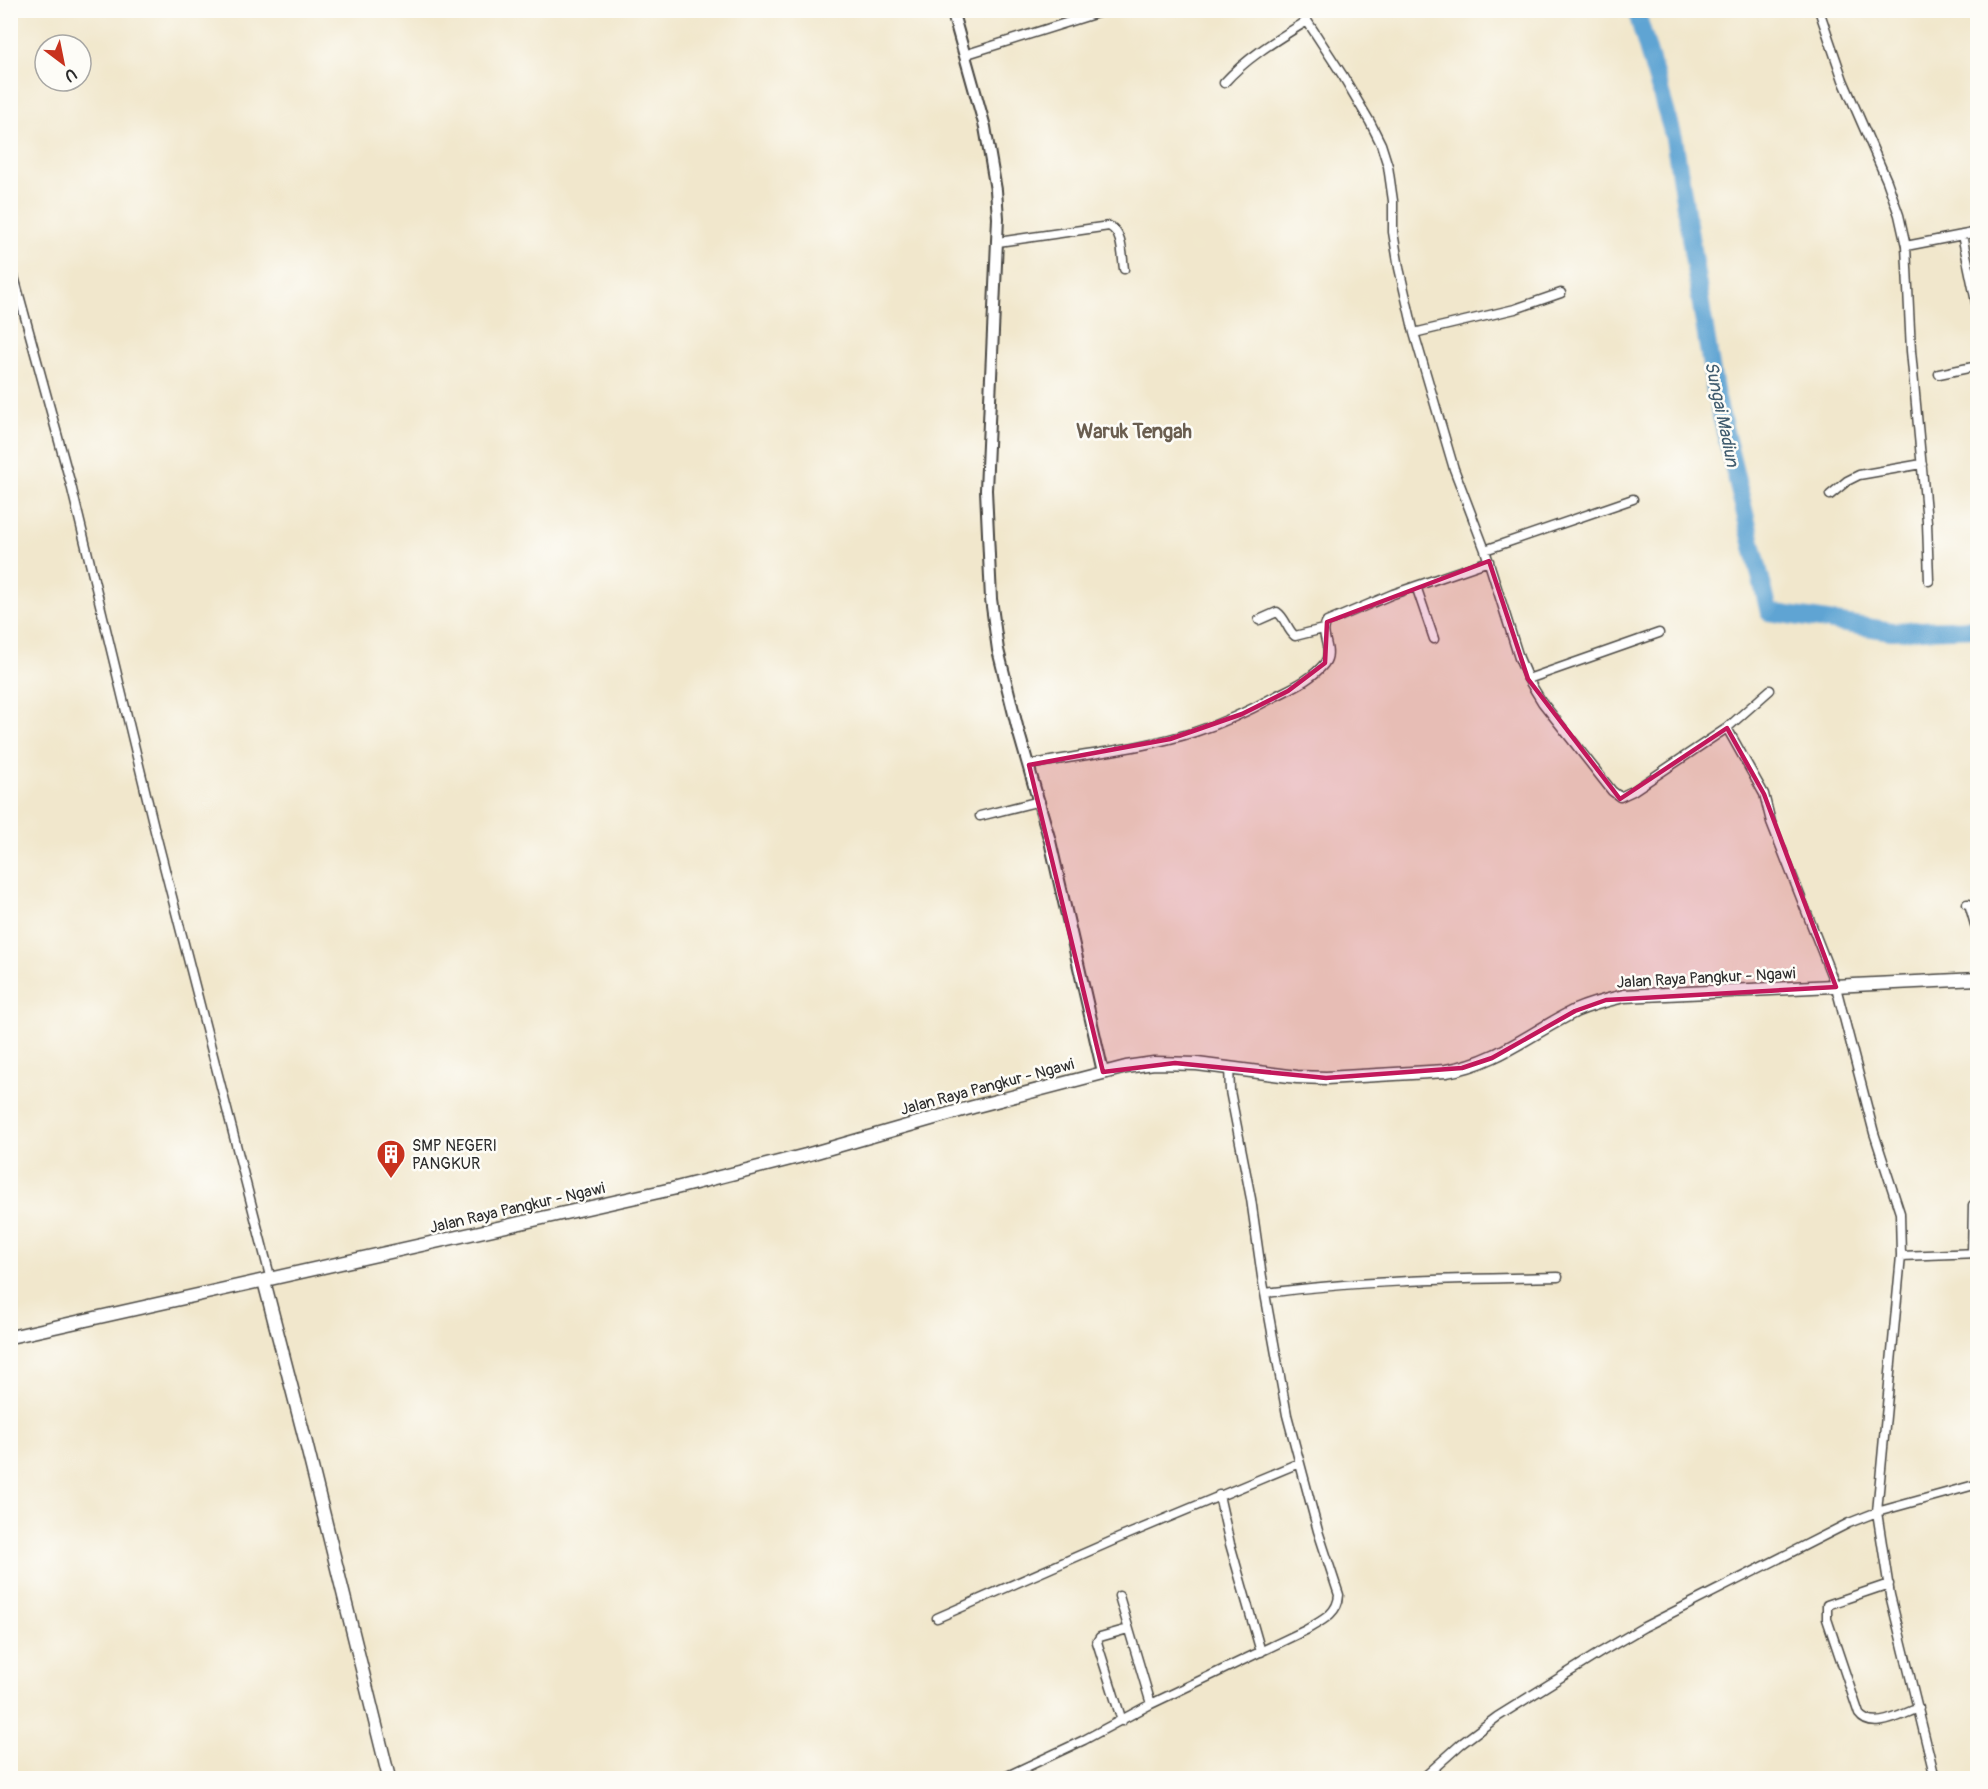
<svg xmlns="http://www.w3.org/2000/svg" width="1988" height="1789" font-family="Pangolin,sans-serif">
  <rect width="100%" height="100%" fill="#fdfcf7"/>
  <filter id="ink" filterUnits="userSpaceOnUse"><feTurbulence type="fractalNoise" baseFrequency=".0167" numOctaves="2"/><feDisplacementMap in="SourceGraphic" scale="12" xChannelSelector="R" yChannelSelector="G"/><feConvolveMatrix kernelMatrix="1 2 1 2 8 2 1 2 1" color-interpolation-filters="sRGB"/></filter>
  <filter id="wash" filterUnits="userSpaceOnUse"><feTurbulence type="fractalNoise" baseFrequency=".008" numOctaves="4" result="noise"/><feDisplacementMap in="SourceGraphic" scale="24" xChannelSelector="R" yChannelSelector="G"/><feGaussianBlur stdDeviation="1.35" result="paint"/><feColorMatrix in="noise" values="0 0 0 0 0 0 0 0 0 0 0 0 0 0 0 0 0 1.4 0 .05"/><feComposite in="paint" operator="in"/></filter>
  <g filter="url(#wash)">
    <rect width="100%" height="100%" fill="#f1e7cc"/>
    <path fill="#deddbb" d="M15 1291 20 1313 11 1315V1292Z"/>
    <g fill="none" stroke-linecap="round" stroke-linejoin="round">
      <path stroke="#5ea4d3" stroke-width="18" d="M1636 10 1674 138 1715 391 1769 612 1892 631 1978 628"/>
    </g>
  </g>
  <g filter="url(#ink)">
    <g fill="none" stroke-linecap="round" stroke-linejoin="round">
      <g stroke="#494743" stroke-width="11">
        <path id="minor" d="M1300 10 1343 76 1370 122 1381 144 1388 166 1393 201V232L1399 268 1414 333 1454 469 1485 550 1519 658 1528 679 1542 702 1612 791 1620 797 1633 791 1727 728 1764 794 1771 822 1836 987 1874 1133 1900 1213 1901 1256 1877 1512 1890 1595 1935 1778
          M1819 10 1843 80 1887 181 1899 215 1906 246 1911 351 1927 522 1929 581
          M964 55 1107 10
          M1224 83C1247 57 1278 39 1307 21
          M1962 235 1978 312
          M998 242 1109 226C1123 232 1122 256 1124 269
          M1906 246 1978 232
          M10 262 71 485 155 831 271 1280
          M1414 333 1515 309 1561 293
          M1939 374 1978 366
          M1830 495 1847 481 1859 475 1922 464
          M1485 550 1633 499
          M1416 586 1434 639
          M1259 620 1277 612C1286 618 1287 630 1295 636L1323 629
          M1528 679 1659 633
          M1727 728 1770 690
          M1029 765C1084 754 1141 749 1195 732 1223 723 1249 711 1274 697 1291 688 1311 680 1324 664 1335 650 1318 635 1327 622L1393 594 1489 561
          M980 816 1040 801
          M1967 904H1969L1978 935
          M1972 1253 1973 1205
          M1901 1256 1978 1253
          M1266 1293C1363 1280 1460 1279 1558 1277
          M1219 1495 1230 1544 1261 1652
          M1889 1584 1827 1605V1619L1859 1714C1872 1732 1902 1714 1919 1708
          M1119 1596 1151 1704
          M937 1618 1119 1538 1299 1463
          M1122 1721 1097 1642 1100 1637 1128 1629
          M1003 1778 1084 1740 1151 1704 1306 1630C1321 1621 1338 1614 1339 1595L1318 1531 1287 1415 1262 1277 1251 1199 1230 1091 1229 1068
          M1423 1778 1461 1744 1497 1717 1601 1652 1644 1627 1849 1523 1877 1512 1978 1484"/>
      </g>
      <g stroke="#494743" stroke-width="14">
        <path id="tertiary" d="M952 10 985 127 996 190 998 218 986 490 991 599 998 650 1018 730 1050 841 1103 1072"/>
      </g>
      <g stroke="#494743" stroke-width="15">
        <path id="secondary" d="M264 1281 306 1443 389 1778
          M10 1337 672 1189 806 1155 973 1107 1126 1067 1154 1063 1197 1064 1297 1077 1326 1078 1446 1071C1497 1063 1530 1033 1575 1011 1591 1004 1607 1000 1624 996L1978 979"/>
      </g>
      <use href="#minor" stroke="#fff" stroke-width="8"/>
      <use href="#tertiary" stroke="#fff" stroke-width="10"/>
      <use href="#secondary" stroke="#fff" stroke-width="12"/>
    </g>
  </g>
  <path fill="#c2185b" fill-opacity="0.2" stroke="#c2185b" stroke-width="4.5" stroke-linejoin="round" d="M1489 561 1528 679 1620 799 1727 728 1764 794 1836 987 1606 1000 1575 1011 1492 1058 1462 1068 1326 1078 1175 1063 1103 1072 1029 765 1170 739 1242 714 1288 691 1325 663 1327 622Z"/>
  <defs>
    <g id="building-pin" transform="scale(1.5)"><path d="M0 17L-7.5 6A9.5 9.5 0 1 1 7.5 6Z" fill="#c8321e" stroke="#fdfcf7"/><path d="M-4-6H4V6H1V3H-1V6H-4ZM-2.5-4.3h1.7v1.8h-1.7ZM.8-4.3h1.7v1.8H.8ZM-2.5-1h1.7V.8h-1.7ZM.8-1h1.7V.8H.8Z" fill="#fff"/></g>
  </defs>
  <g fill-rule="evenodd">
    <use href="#building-pin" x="391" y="1154"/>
  </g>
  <g text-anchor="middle" stroke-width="5" stroke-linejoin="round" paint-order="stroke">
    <g font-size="16" fill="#2b2b2b" stroke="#fdfcf7">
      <text transform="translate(1706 977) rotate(-3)" y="6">Jalan Raya Pangkur - Ngawi</text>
      <text transform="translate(987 1086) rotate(-15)" y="6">Jalan Raya Pangkur - Ngawi</text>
      <text transform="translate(517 1207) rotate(-13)" y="6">Jalan Raya Pangkur - Ngawi</text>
    </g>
    <g font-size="16" fill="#2b2b2b" stroke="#fdfcf7" text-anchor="start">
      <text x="412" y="1151">SMP NEGERI<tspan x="412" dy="18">PANGKUR</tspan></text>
    </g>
    <g font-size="18" font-style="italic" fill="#3f5b6e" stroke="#fdfcf7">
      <text transform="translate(1722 414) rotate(78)" y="6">Sungai Madiun</text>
    </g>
    <g font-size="20" font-weight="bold" fill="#6a5e50" stroke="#fdfcf7">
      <text x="1134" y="438">Waruk Tengah</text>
    </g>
  </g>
  <rect width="1988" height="1789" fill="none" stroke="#fdfcf7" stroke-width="36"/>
  <g transform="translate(63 63) rotate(148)"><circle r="28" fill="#fdfcf7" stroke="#a9a8a5" stroke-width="1.5"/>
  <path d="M0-4.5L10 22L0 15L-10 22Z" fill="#c8321e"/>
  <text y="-9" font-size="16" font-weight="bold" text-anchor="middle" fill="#2b2b2b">U</text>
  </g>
</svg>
